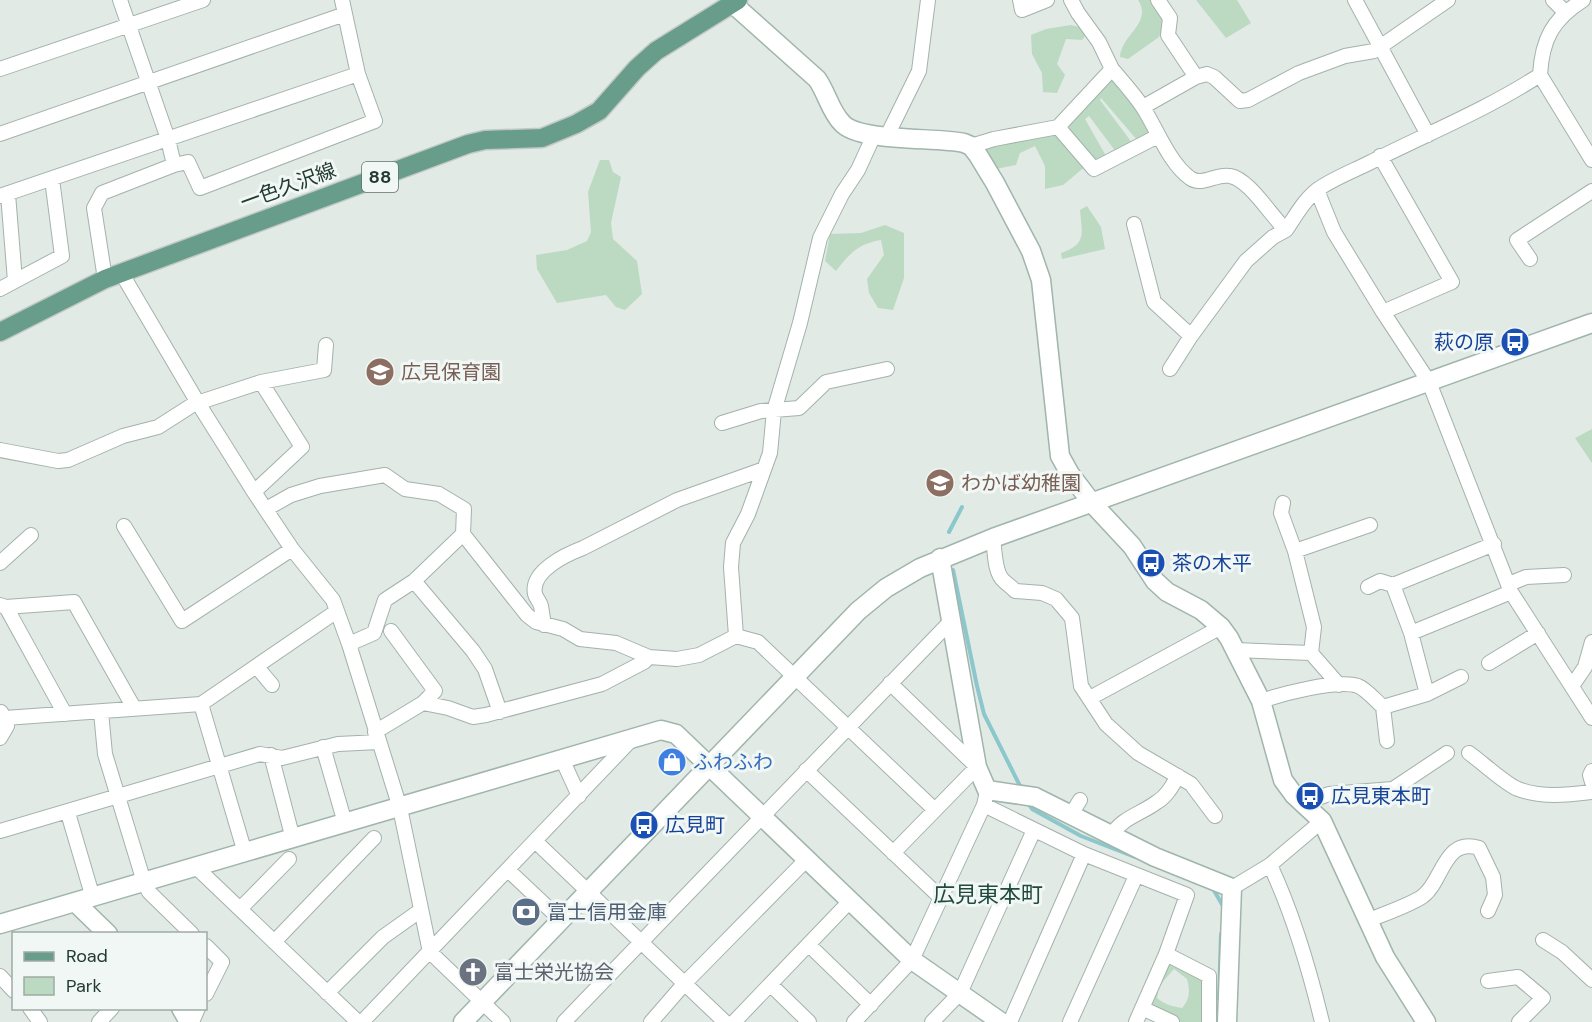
<svg xmlns="http://www.w3.org/2000/svg" width="1592" height="1022" font-family="'DM Sans','Noto Sans JP',sans-serif">
  <rect width="100%" height="100%" fill="#e1eae5"/>
  <path fill="#bbdac1" d="M1138 0H1157L1165 23 1159 37 1128 59 1120 57C1121 35 1153 23 1138 0Z
    M1196 0H1237L1251 23 1226 38Z
    M1071 25 1090 30 1082 40 1066 39 1057 64 1065 75 1057 93 1043 92 1042 73 1032 54 1031 35 1046 29Z
    M1112 74 1150 132 1138 141 1101 98 1100 100 1133 144 1119 156 1089 116 1085 119 1106 156 1087 165 1063 185 1045 189V166L1035 146 1020 153 1016 165 990 170 975 148 1060 129Z
    M600 160H609L613 172 621 177 611 223 613 239 637 261 642 294 625 310 616 307 606 295 557 303 537 269 536 255 567 250 587 241 591 232 588 192Z
    M1087 206 1101 227 1105 249 1062 259 1061 253C1087 244 1082 234 1080 210Z
    M885 225 904 233V278L893 310 878 308 869 293 867 279 884 255 881 240C858 244 850 253 836 271L825 261 830 234 861 233Z
    M1592 429V463L1575 438Z
    M1166 956 1206 978V1022H1179L1145 1007 1152 990 1158 992 1157 998C1163 1004 1174 1007 1182 1008 1190 999 1190 990 1187 979L1174 969 1159 986Z"/>
  <g fill="none" stroke-linecap="round" stroke-linejoin="round">
    <path stroke="#8cc7cc" stroke-width="4" d="M949 532 962 507
      M953 570 977 686 984 714 1021 788
      M1028 803 1032 809 1081 836 1135 857
      M1212 887 1223 906
      M1219 999 1221 934"/>
    <g stroke="#a4b2ac" stroke-width="16">
      <path id="street" d="M1020 0 1022 10 1047 0
        M1071 0 1078 13 1099 42 1112 69
        M1158 0 1170 18 1168 35 1196 77
        M1355 0 1428 135
        M1553 0 1565 12
        M0 69 203 0
        M1540 75 1592 160
        M1143 107 1196 77 1207 74 1214 77 1240 101 1248 100 1299 73 1345 56 1374 51 1448 0
        M1058 127 1094 169 1158 136
        M0 134 345 14
        M874 135 858 170 842 194 820 238 800 323 774 411 770 453 748 514 733 543 731 567 736 636 758 642 935 810
        M887 136 919 71 928 0
        M971 146 994 139 1058 127 1112 69C1123 82 1135 95 1144 109 1157 130 1170 164 1190 178 1202 187 1216 173 1230 176 1249 179 1271 216 1286 230 1295 217 1304 200 1317 190 1332 179 1353 171 1369 163 1426 134 1486 110 1540 75 1542 39 1553 19 1583 0
        M1380 156 1452 282 1383 312
        M174 165 188 162 200 188 375 121 358 74 342 0
        M1317 190 1334 232 1383 312 1429 382 1511 592 1592 718
        M8 194 15 281
        M0 196 358 74
        M1134 224 1154 302 1191 336 1246 261 1273 237 1286 230
        M1530 259 1517 240 1592 191
        M122 274 198 403 254 492 292 549 333 600 349 644 400 808 430 952 503 1022
        M105 279 94 208 102 193 174 165 168 139 120 0
        M0 289 62 256 52 179
        M1170 369 1191 336
        M722 423 761 411 799 408 826 382 887 369
        M0 450 58 461 68 460 123 436 158 427 194 404 261 382 324 370 326 345
        M254 492 302 447 261 382
        M1283 503 1281 513 1295 551 1314 627 1311 653
        M266 509 291 495 320 486 385 475 405 489 439 494 464 509 463 534 527 615 536 622 563 629 580 639 616 643 649 657 677 659 699 655 736 636
        M124 526 182 621 292 549
        M463 534 414 581 473 651 485 669 500 712
        M993 538C995 550 994 573 1004 581 1008 585 1011 586 1015 591L1042 593 1056 599 1072 618 1081 686 1106 724 1138 753 1191 784 1215 816
        M1295 551 1370 525
        M0 563 31 535
        M1509 584 1526 577 1564 575
        M1393 585 1494 544
        M1368 587 1380 581 1393 585 1411 633 1427 694
        M0 605 6 607 74 602 134 708
        M6 607 65 714
        M544 625C543 619 542 612 541 606 540 602 536 598 535 594 530 571 567 554 583 548L677 500 764 469
        M1411 633 1511 592
        M349 644 374 633 385 600 414 581
        M1235 650 1311 653 1339 685
        M1489 663 1538 633
        M257 667 272 685
        M890 683 977 767 893 853
        M1572 686 1585 667 1592 642
        M1090 698 1221 627
        M1261 701C1282 694 1337 679 1358 686 1366 689 1376 701 1383 707L1427 694 1461 677
        M423 703 448 708 473 717 486 715 602 684 644 662 649 657
        M201 704 245 853
        M1383 707 1387 741
        M101 712 105 754 144 882 149 892 192 934
        M5 718 201 704 337 611
        M375 732 423 703 435 691 391 631
        M0 738 7 726 1 712
        M323 747 345 823
        M1469 753C1482 762 1505 784 1518 789 1541 798 1568 795 1592 792
        M271 755 293 839
        M562 759 579 796
        M806 770 941 898
        M1592 771 1590 775 1592 782
        M984 805 1084 854 1187 895 1166 954 1136 1022
        M1308 806 1318 798 1329 794 1393 789 1447 753
        M68 813 93 898
        M1071 815 1080 800
        M0 831 260 754 282 758 338 744 379 742
        M1111 836C1121 818 1141 814 1157 802 1167 796 1172 786 1178 776
        M535 841 725 1022
        M1270 865C1294 916 1309 968 1322 1022
        M197 868 358 1022
        M508 870 561 920
        M1232 888 1270 865 1322 821
        M240 909 289 859
        M1367 921C1381 915 1413 904 1423 896 1443 881 1444 837 1479 848L1493 877 1495 895 1488 911
        M1543 940 1562 952 1592 980
        M274 942 374 838
        M809 945 871 1005
        M206 946 222 962 206 994
        M1166 954 1209 976V1022
        M0 976 14 991
        M1488 981 1518 977 1543 998 1519 1022
        M771 985 809 1022
        M327 993 383 937 421 910
        M30 1008 40 1022
        M1142 1008 1172 1022
        M99 1022 112 1008
        M192 1022 198 1008
        M362 1022 632 739
        M564 1022 951 621
        M651 1022 684 984 807 859
        M734 1022 850 901
        M854 1022 912 960 984 805 986 796
        M932 1022 960 993 1034 830
        M1010 1022 1084 854
        M1070 1022 1136 876"/>
    </g>
    <g stroke="#a0b5ac" stroke-width="21">
      <path id="secondary" d="M733 4 817 79C827 93 830 111 842 123 858 142 937 137 964 143L971 146 978 155 995 183 1031 251 1041 280 1060 456 1070 474 1092 503 1132 546 1155 581 1167 592 1201 610 1221 627 1229 638 1261 701 1283 780 1294 795 1322 821 1385 957 1426 1022
        M940 558 977 767 987 790 1035 797 1155 857 1232 888 1227 1022
        M76 903 108 934
        M0 924 661 730 676 734 912 960 1001 1022
        M181 1008 189 1022
        M463 1022 858 611 886 588 920 568 993 538 1592 323"/>
    </g>
    <g stroke="#c1c8c6" stroke-width="21">
      <path id="primary" d="M0 332 105 279 468 144 485 140 542 138 576 124 599 111 637 68 656 51 738 0"/>
    </g>
    <use href="#street" stroke="#fff" stroke-width="14"/>
    <use href="#secondary" stroke="#fff" stroke-width="18"/>
    <use href="#primary" stroke="#689d8b" stroke-width="18"/>
  </g>
  <defs>
    <g id="bus-disc" transform="scale(1.5)"><circle r="9.5" fill="#1a4fb4" stroke="#f1f7f4"/><path d="M-5-6H5V4H4V6H2V4H-2V6H-4V4H-5ZM-3.5-4V0h7V-4ZM-3.5 1.2v1.5H-2V1.2ZM2 1.2v1.5H3.5V1.2Z" fill="#fff"/></g>
    <g id="school-disc" transform="scale(1.5)"><circle r="9.5" fill="#8d6e63" stroke="#f1f7f4"/><path d="M0-5L7-2L0 1L-7-2ZM-4 1L0 2.5L4 1V4Q0 6-4 4Z" fill="#fff"/></g>
    <g id="shop-disc" transform="scale(1.5)"><circle r="9.5" fill="#3f7fe0" stroke="#f1f7f4"/><path d="M-5-2.5h2.3a2.7 3.5 0 0 1 5.4 0H5L5.5 6h-11ZM-1.5-2.5h3a1.5 2.3 0 0 0-3 0Z" fill="#fff"/></g>
    <g id="bank-disc" transform="scale(1.5)"><circle r="9.5" fill="#5c6f8a" stroke="#f1f7f4"/><path d="M-6-4H6V4H-6ZM0-2.3a2.3 2.3 0 1 0 0 4.6a2.3 2.3 0 1 0 0-4.6Z" fill="#fff"/></g>
    <g id="church-disc" transform="scale(1.5)"><circle r="9.5" fill="#6b7280" stroke="#f1f7f4"/><path d="M-1.2-6h2.4v3.5h3.3v2.4h-3.3V6h-2.4V-.1h-3.3v-2.4h3.3Z" fill="#fff"/></g>
  </defs>
  <g fill-rule="evenodd">
    <use href="#bus-disc" x="1515" y="342"/>
    <use href="#school-disc" x="380" y="372"/>
    <use href="#school-disc" x="940" y="483"/>
    <use href="#bus-disc" x="1151" y="563"/>
    <use href="#shop-disc" x="672" y="762"/>
    <use href="#bus-disc" x="1310" y="796"/>
    <use href="#bus-disc" x="644" y="825"/>
    <use href="#bank-disc" x="526" y="912"/>
    <use href="#church-disc" x="473" y="972"/>
  </g>
  <g text-anchor="middle" stroke-width="6" stroke-linejoin="round" paint-order="stroke">
    <rect fill="#f1f7f4" stroke="#60736c" stroke-width="1.5" x="362" y="162" width="36" height="30" rx="4.5"/>
    <g font-size="18" font-weight="bold" fill="#223a32">
      <text x="380" y="183">88</text>
    </g>
    <g font-size="20" fill="#223a32" stroke="#f1f7f4">
      <text transform="translate(288 186) rotate(-20)" y="7">一色久沢線</text>
    </g>
    <g font-size="20" fill="#164399" stroke="#f1f7f4" text-anchor="start">
      <text x="1494" y="349" text-anchor="end">萩の原</text>
      <text x="1172" y="570">茶の木平</text>
      <text x="1331" y="803">広見東本町</text>
      <text x="665" y="832">広見町</text>
    </g>
    <g font-size="20" fill="#785e54" stroke="#f1f7f4" text-anchor="start">
      <text x="401" y="379">広見保育園</text>
      <text x="961" y="490">わかば幼稚園</text>
    </g>
    <g font-size="20" fill="#366cbe" stroke="#f1f7f4" text-anchor="start">
      <text x="693" y="769">ふわふわ</text>
    </g>
    <g font-size="20" fill="#4e5e75" stroke="#f1f7f4" text-anchor="start">
      <text x="547" y="919">富士信用金庫</text>
    </g>
    <g font-size="20" fill="#5b616d" stroke="#f1f7f4" text-anchor="start">
      <text x="494" y="979">富士栄光協会</text>
    </g>
    <g font-size="22" fill="#204a3d" stroke="#f1f7f4">
      <text x="988" y="902">広見東本町</text>
    </g>
  </g>
  <rect x="12" y="932" width="195" height="78" fill="#f1f7f4" stroke="#9eaba6" stroke-width="1.5"/>
  <rect x="24" y="952" width="30" height="9" fill="#689d8b" stroke="#9eaba6" stroke-width="1.5"/>
  <text x="66" y="962" font-size="18" fill="#223a32">Road</text>
  <rect x="24" y="977" width="30" height="18" fill="#bbdac1" stroke="#9eaba6" stroke-width="1.5"/>
  <text x="66" y="992" font-size="18" fill="#223a32">Park</text>
</svg>
